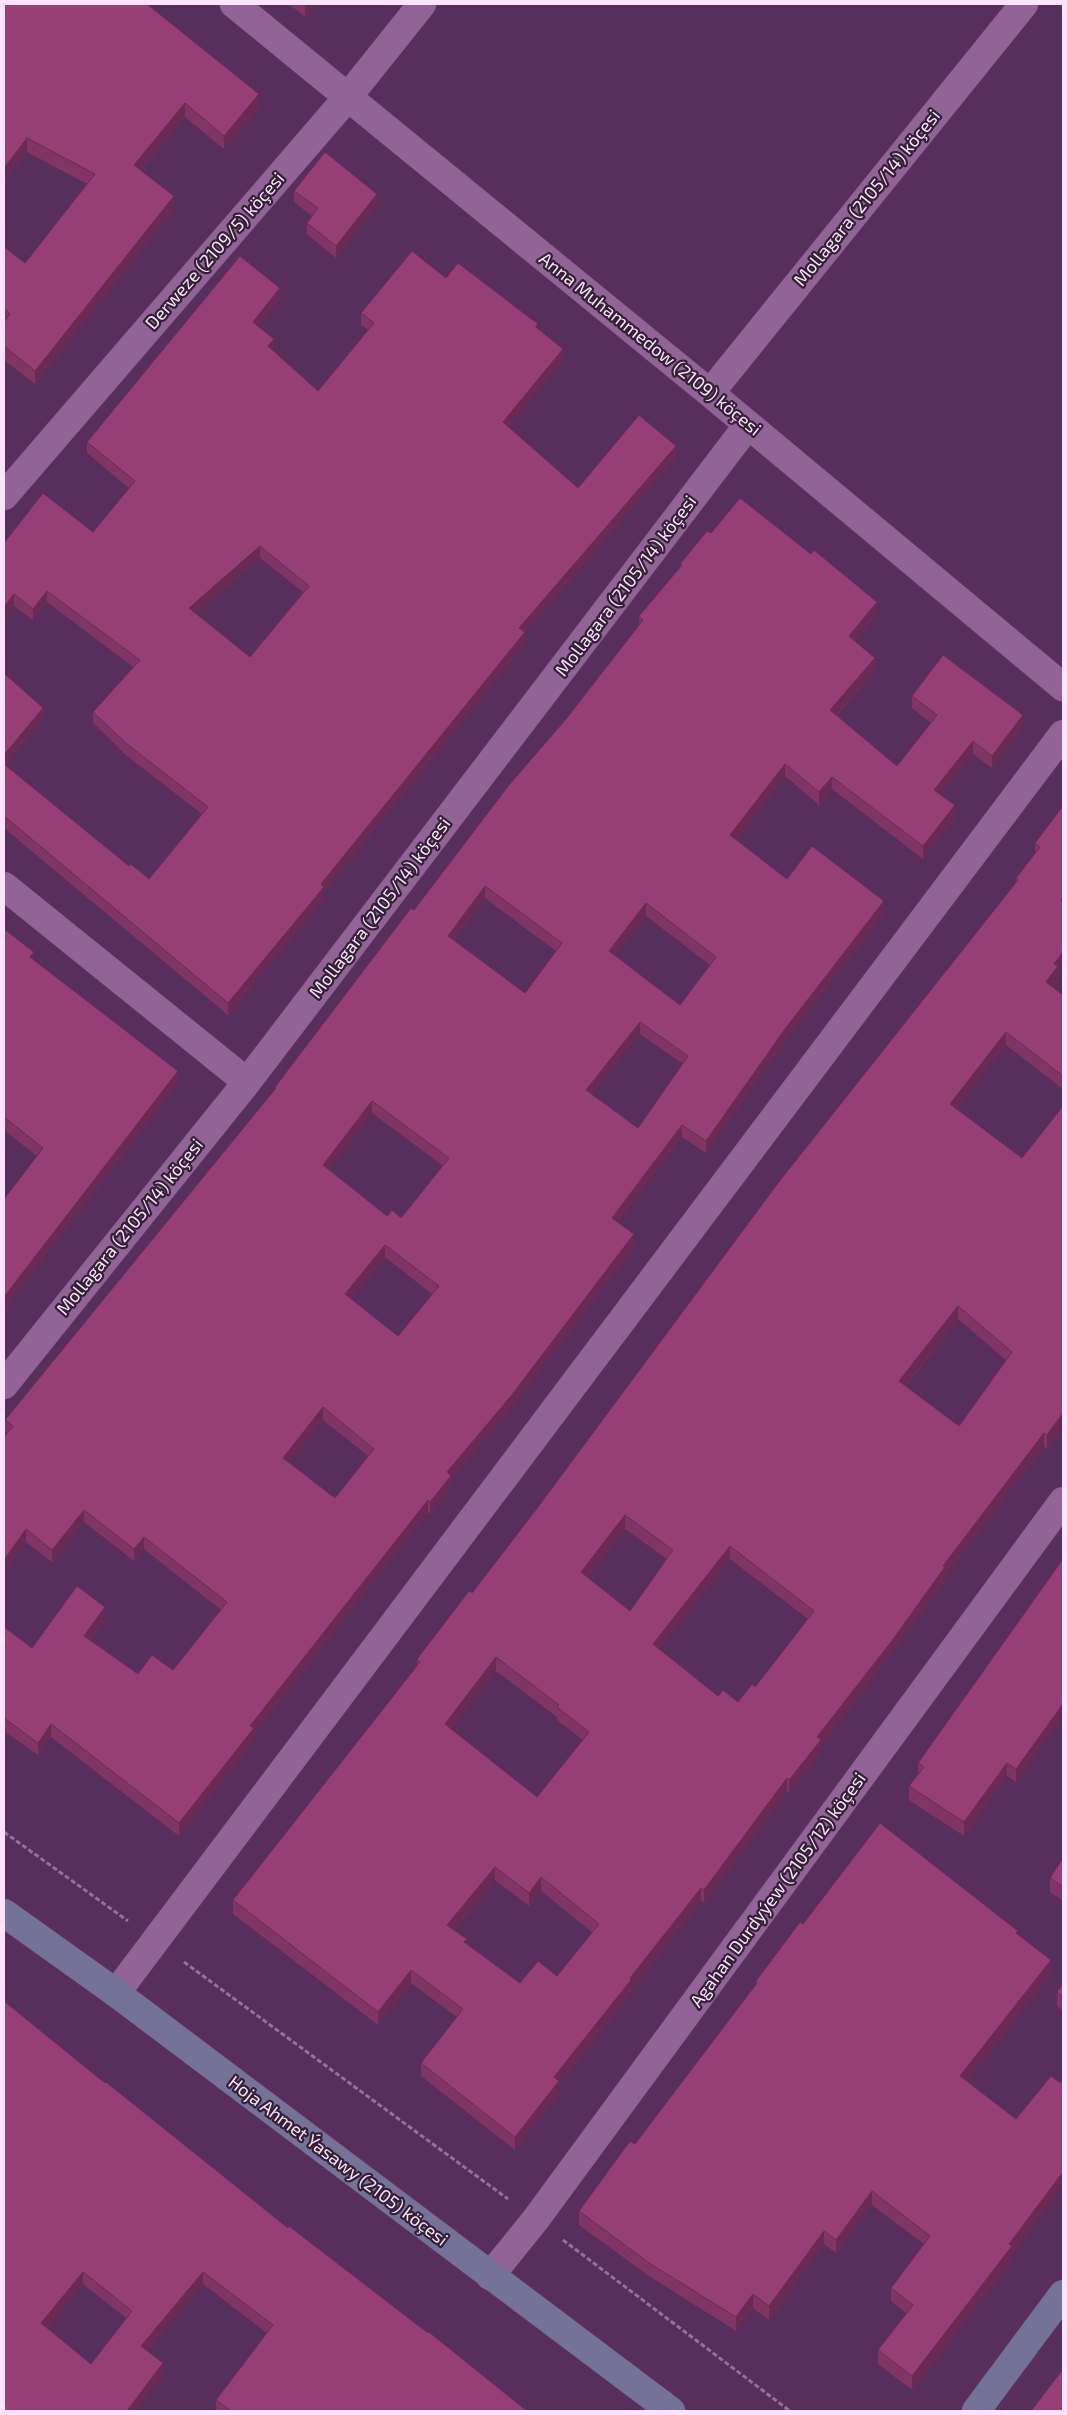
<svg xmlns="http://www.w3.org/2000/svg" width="1067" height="2415" font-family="'Exo 2',sans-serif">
  <rect width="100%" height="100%" fill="#582e5d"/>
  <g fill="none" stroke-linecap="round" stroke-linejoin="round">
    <g stroke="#734d76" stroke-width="29">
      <path id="street" d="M234 4 710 393 1063 687
        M710 393 1024 4
        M4 496 347 98 422 4
        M4 886 247 1082
        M4 1385 247 1082 748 425
        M116 1993 1063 734
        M490 2276 536 2219 1063 1501"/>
    </g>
    <g stroke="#734d76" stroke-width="29">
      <path id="secondary" d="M4 1913 116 1993 671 2411
        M976 2411 1063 2294"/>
    </g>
    <path stroke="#957199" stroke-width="3" stroke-dasharray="5 2.5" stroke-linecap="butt" d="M4 1832 128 1921
      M184 1962 508 2199
      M563 2240 790 2411"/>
    <use href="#street" stroke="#916396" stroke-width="28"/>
    <use href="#secondary" stroke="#747298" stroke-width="28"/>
  </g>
  <path fill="#813565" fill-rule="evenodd" d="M4 4 259 108 224 149 185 117 141 170 174 209 35 384 4 360V247L25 263 87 184 27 152 4 181Z
    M289 4H316L305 17Z
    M294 191 377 205 336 258 307 234V223L312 216 294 202Z
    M446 278 538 329 563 360 508 427 578 488 676 457 525 633V644L324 892V898L228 1015 4 828V673L43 719 5 765 129 866 149 879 202 814 127 756 93 723V712L133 667 47 602 33 620 14 606 4 543 93 532 129 488 87 453V442L280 300 258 327 274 351 318 391 368 330 361 325V313ZM260 558 303 592 250 657 196 613Z
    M711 533 877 614 855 641 875 670 837 715 897 766 931 723 912 708V696L1023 727 992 768 973 754 940 795 955 818 923 859 832 789 819 805 785 776 736 840 787 879 884 914 785 1041 706 1153 682 1137 648 1182 618 1222 634 1247 511 1409 451 1479V1488L430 1514 428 1512 254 1734V1741L179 1836 51 1737 38 1755 4 1731V1627L32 1648 105 1619 90 1640 138 1674 173 1670 221 1610 144 1549 134 1561 84 1522 52 1562 26 1542 4 1573V1437L7 1433 5 1432V1420L275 1090V1087L414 910 566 719 639 626V616L680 567V564ZM485 898 556 951 525 993 454 940ZM646 916 710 965 680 1005 615 955ZM640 1034 683 1064 638 1128 592 1094ZM372 1113 443 1166 401 1218 387 1216 329 1169ZM385 1257 432 1294 398 1336 351 1299ZM323 1420 368 1456 335 1498 289 1462Z
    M1063 806V966L1058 973V980L1052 987 1063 995V1089L1006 1045 956 1108 1022 1158 1063 1106V1427L1047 1449 1044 1446 945 1577V1580L891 1655 821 1745V1753L789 1793 787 1791 704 1903 701 1901 631 1990V1993L559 2084V2094L515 2150 421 2076V2063L457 2017 411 1983 378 2025 233 1914V1900L417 1667V1659L472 1593 1016 882V878L1035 854V843ZM958 1319 1006 1360 959 1426 906 1386ZM625 1529 667 1559 630 1611 588 1577ZM730 1559 808 1619 755 1687 738 1702 718 1696 659 1649ZM496 1671 557 1717V1720L583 1740 537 1797 451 1729ZM495 1880 529 1906 541 1891 592 1932 557 1976 520 1983 467 1944 454 1930Z
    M4 929 34 961 178 1083 4 1309V1199L37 1156 4 1130Z
    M1063 1559 1016 1782 1007 1776 964 1836 909 1800V1786L918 1774V1763Z
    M1063 1858V1901L1050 1892V1878Z
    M803 1924 1018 1935 1051 1974 967 2081 1016 2119 1060 2083 1063 2079V2185L1012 2254V2260L912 2390 878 2364V2350L907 2314 891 2301V2288L924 2244 872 2205 836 2253 824 2244 769 2320 753 2308 736 2331 649 2276 579 2225V2211L635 2144 756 1985V1981Z
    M1063 1984V2011L1057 2006V1992Z
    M105 2083 288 2228 527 2411H216V2400L267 2333 203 2284 147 2351 163 2376 4 2411ZM83 2284 126 2318 91 2364 47 2328Z"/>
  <path fill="#692b53" d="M305 4H316L305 17Z
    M259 94V108L224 149V136Z
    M185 103V117L134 178V165Z
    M27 138V152L4 181V168Z
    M377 194V205L336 258V246Z
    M174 196V209L35 384V371Z
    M280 288V300L253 334V322Z
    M274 339V351L268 346Z
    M563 349V360L503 434V422Z
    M676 446V457L525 633V644L324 892V898L228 1015V1003L321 884 519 628Z
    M260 546V558L189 619V608Z
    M47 591V602L33 620V609Z
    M14 594V606L4 619V607Z
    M877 602V614L849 648V636Z
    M875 658V670L830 722V710Z
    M43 708V719L4 766V755Z
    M1023 715V727L992 768V756Z
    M973 741V754L934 803V790Z
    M785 764V776L730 848V835Z
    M832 777V789L819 805V792Z
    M955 805V818L923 859V846Z
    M485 886V898L448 948V936Z
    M884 901V914L785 1041 706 1153V1141L785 1029Z
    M646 903V916L609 963V951Z
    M34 952V964L30 957Z
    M1063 952V966L1058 973V980L1046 995V982L1054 964Z
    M640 1022V1034L586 1102V1090Z
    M1006 1032V1045L950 1117V1104Z
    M178 1071V1083L4 1309V1297Z
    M372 1101V1113L323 1177V1165Z
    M682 1125V1137L612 1230V1218Z
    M634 1234V1247L511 1409 451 1479V1488L430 1514V1502L447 1472Z
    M385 1245V1257L345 1307V1294Z
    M958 1306V1319L899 1394V1381Z
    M323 1407V1420L283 1470V1458Z
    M1063 1413V1427L1047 1449V1435Z
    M1044 1433V1446L945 1577V1580L891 1655 821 1745V1753L789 1793V1780L817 1737 943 1566Z
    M428 1500V1512L254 1734V1741L179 1836V1823L250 1726Z
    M84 1510V1522L52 1562V1550Z
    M625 1515V1529L581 1586V1572Z
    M26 1529V1542L4 1573V1560Z
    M144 1537V1549L134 1561V1549Z
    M730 1546V1559L653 1657V1644Z
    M105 1607V1619L84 1648V1636Z
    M496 1657V1671L445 1738V1724Z
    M1063 1704V1717L1016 1782V1769Z
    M51 1724V1737L38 1755V1743Z
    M1007 1763V1776L964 1836V1822Z
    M787 1778V1791L704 1903V1890Z
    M495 1867V1880L447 1938V1925Z
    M541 1877V1891L529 1906V1893Z
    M701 1888V1901L631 1990V1993L559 2084V2094L515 2150V2137L554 2077 630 1978Z
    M1051 1960V1974L960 2090V2076Z
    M411 1970V1983L378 2025V2012Z
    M1063 2172V2185L1012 2254V2260L912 2390V2376Z
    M872 2191V2205L836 2253V2240Z
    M824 2231V2244L769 2320V2306Z
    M83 2272V2284L41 2336V2323Z
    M203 2272V2284L141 2359V2346Z
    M753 2294V2308L736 2331V2317Z
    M163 2363V2376L136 2411H127Z"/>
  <path fill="#963e76" stroke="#692b53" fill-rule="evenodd" d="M4 4H147L259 94 224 136 185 103 134 165 174 196 35 371 4 346V322L10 314 4 308V247L25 263 95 174 27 138 4 168Z
    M325 152 377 194 336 246 307 223 318 208 294 191Z
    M412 251 446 278 458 263 538 324 536 327 563 349 503 422 578 488 639 415 676 446 519 628 525 632 321 884 324 887 228 1003 4 816V764L129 866 131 864 149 879 208 807 127 744 93 712 140 660 47 591 33 609 14 594 4 607V543L43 493 93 532 135 481 87 442 240 256 280 288 253 322 274 339 268 346 318 391 374 323 361 313ZM260 546 309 586 250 657 189 608Z
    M740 498 811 554 814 550 877 602 849 636 875 658 830 710 897 766 937 715 912 696 943 655 1023 715 992 756 973 741 934 790 955 805 923 846 832 777 819 792 785 764 730 835 787 879 812 846 884 901 785 1029 706 1141 682 1125 648 1170 612 1218 634 1234 511 1396 447 1472 451 1476 430 1502 428 1500 250 1726 254 1728 179 1823 51 1724 38 1743 4 1718V1627L32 1648 77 1586 105 1607 84 1636 138 1674 152 1655 173 1670 227 1602 144 1537 134 1549 84 1510 52 1550 26 1529 4 1560V1437L13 1426 5 1420 276 1088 275 1087 411 908 414 910 509 785 566 719 643 620 639 616 682 565 680 564 707 531 711 533ZM485 886 562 943 525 993 448 936ZM646 903 716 957 680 1005 609 951ZM640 1022 688 1056 638 1128 586 1090ZM372 1101 449 1158 401 1218 392 1210 387 1216 323 1165ZM385 1245 439 1286 398 1336 345 1294ZM323 1407 374 1449 335 1498 283 1458Z
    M4 673 43 708 4 755Z
    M1063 806V896L1061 900 1063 902V952L1054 964 1058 966 1046 982 1063 995V1076L1006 1032 950 1104 1022 1158 1063 1106V1413L1047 1435 1044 1433 943 1566 945 1567 891 1642 817 1737 821 1740 789 1780 787 1778 704 1890 701 1888 630 1978 631 1980 554 2077 559 2081 515 2137 421 2063 463 2009 411 1970 378 2012 233 1900 420 1662 417 1659 469 1591 472 1593 538 1507 778 1183 1018 880 1016 878 1040 847 1035 843ZM958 1306 1012 1352 959 1426 899 1381ZM625 1515 673 1550 630 1611 581 1572ZM730 1546 814 1611 755 1687 752 1684 738 1702 723 1690 718 1696 653 1644ZM496 1657 559 1705 557 1707 589 1732 537 1797 445 1724ZM495 1867 529 1893 541 1877 599 1924 557 1976 538 1961 520 1983 464 1942 467 1939 447 1925Z
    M4 929 34 952 30 957 178 1071 4 1297V1199L43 1148 4 1117Z
    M1063 1559V1704L1016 1769 1007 1763 964 1822 909 1786 924 1767 918 1763Z
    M880 1823 1018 1931 1016 1933 1051 1960 960 2076 1016 2119 1051 2076 1060 2083 1063 2079V2172L1009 2244 1012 2246 912 2376 878 2350 913 2305 891 2288 930 2236 872 2191 836 2240 824 2231 769 2306 753 2294 736 2317 649 2263 579 2211 630 2141 635 2144 757 1983 756 1981 800 1922 803 1924Z
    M1063 1858V1887L1050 1878Z
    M1063 1984V1997L1057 1992Z
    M4 2001 105 2083 106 2082 288 2228 289 2226 428 2333 429 2332 527 2411H231L216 2400 273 2325 203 2272 141 2346 163 2363 127 2411H4ZM83 2272 132 2311 91 2364 41 2323Z
    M1063 2369V2411H1031Z"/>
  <g text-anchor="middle" stroke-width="4.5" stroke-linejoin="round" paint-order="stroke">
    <g font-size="18" fill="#fde3ff" stroke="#332035">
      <text transform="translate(867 198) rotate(-51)" y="6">Mollagara (2105/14) köçesi</text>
      <text transform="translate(215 251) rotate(-49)" y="6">Derweze (2109/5) köçesi</text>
      <text transform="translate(650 344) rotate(39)" y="6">Anna Muhammedow (2109) köçesi</text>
      <text transform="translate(626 586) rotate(-53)" y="6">Mollagara (2105/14) köçesi</text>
      <text transform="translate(380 908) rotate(-53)" y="6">Mollagara (2105/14) köçesi</text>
      <text transform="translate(130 1227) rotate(-51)" y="6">Mollagara (2105/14) köçesi</text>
      <text transform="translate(778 1890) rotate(-54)" y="6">Agahan Durdyýew (2105/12) köçesi</text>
      <text transform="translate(338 2161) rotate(37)" y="6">Hoja Ahmet Ýasawy (2105) köçesi</text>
    </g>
  </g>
  <rect width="1067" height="2415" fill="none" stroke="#fde3ff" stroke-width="10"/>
</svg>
